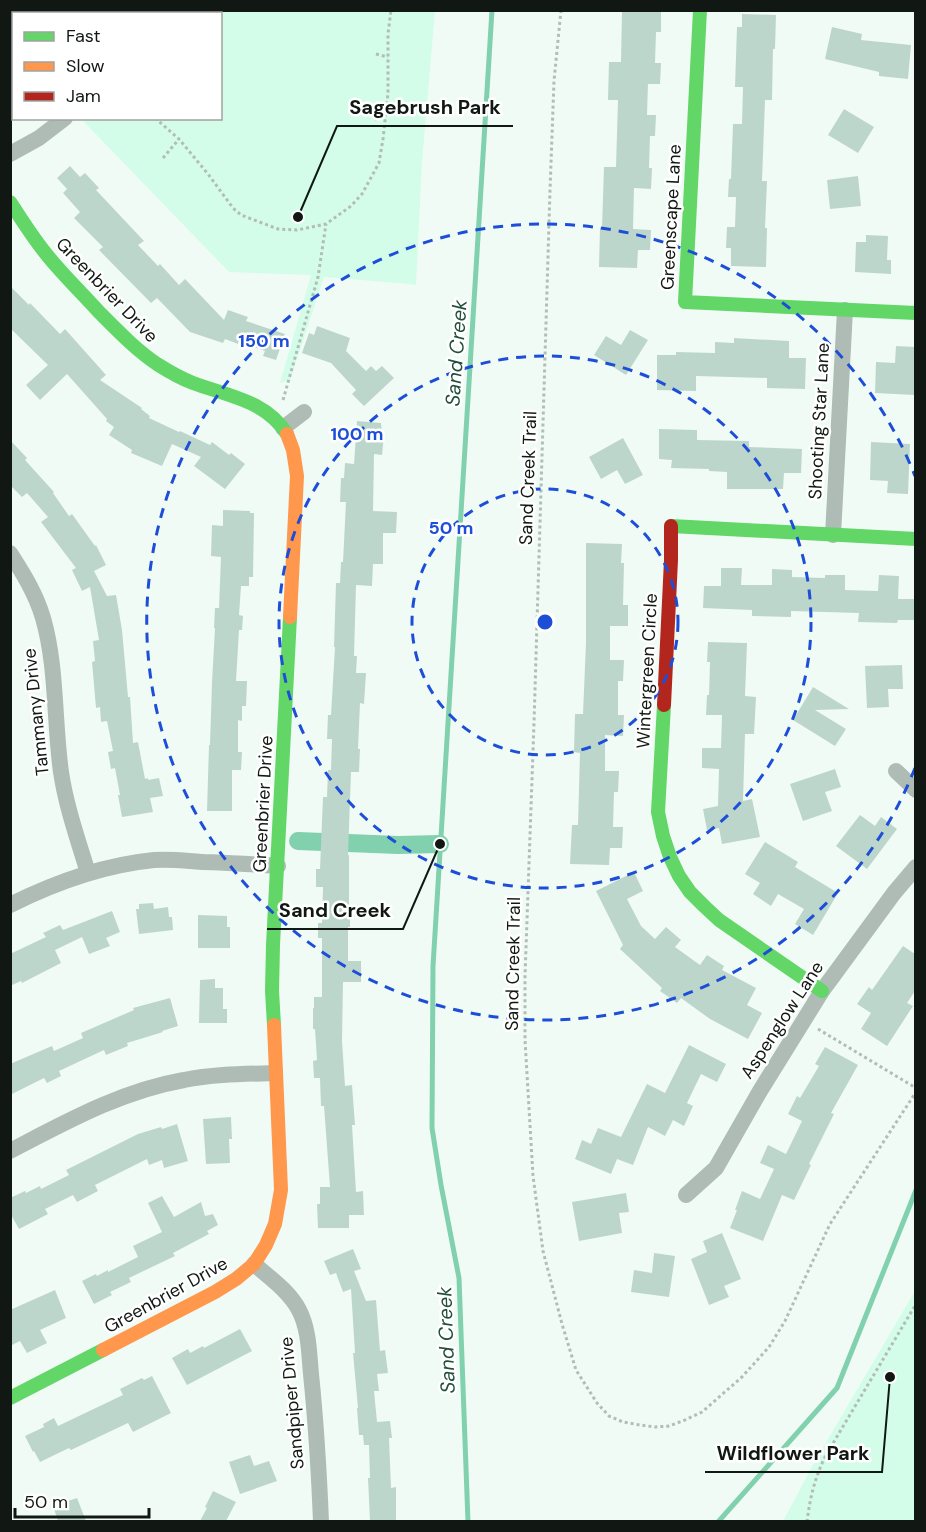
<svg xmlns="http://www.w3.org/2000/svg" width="926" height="1532" font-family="'DM Sans',sans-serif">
  <rect width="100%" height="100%" fill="#f1fbf6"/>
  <path fill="#d3fde8" d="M155 11H435L422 162 416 285 410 284 324 277 290 380 280 383 311 275 229 272 84 122 87 118H220V14L154 13Z
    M915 1291V1521H783L814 1463Z"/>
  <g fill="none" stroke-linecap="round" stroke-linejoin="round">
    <path stroke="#81d1ae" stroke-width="5" d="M468 1522 459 1278 441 1185 432 1128 433 966 492 10
      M718 1522 837 1388 916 1190"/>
    <path stroke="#81d1ae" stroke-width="18" d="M298 841 398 845 440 844"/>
  </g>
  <path fill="#bdd6cb" d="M622 10 661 12V32H656L655 63H661L660 84H648L647 115H656L655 136H650L649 168H652L651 189 634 188 633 229 651 230 650 250H638L637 268 599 267 600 228H602L604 167H616L618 100H608L609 62H621Z
    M742 14 776 15 775 49H773L772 100H765L762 181H767L765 228H767L766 267 731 266V248H726L727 227H735L736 197H728L729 179H731L733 124H742L743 87H735L737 27H742Z
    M832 27 862 34 861 40 911 45 908 79 879 76V72L825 59Z
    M844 109 874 127 858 153 828 135Z
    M70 166 80 177 85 173 99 188 96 190 144 241 138 245 158 266 160 264 179 285 185 279 224 320 228 310 248 317 246 321 285 334 276 360 263 356 265 351 239 342 238 344 225 339 223 343 190 332 157 298 151 303 99 250 103 247 74 218 80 212 63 193 67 189 57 178Z
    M858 176 861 206 830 209 827 180Z
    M866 235 888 236 887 260H891V274L855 272 856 242H866Z
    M10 286 29 305 30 303 60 334 65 329 106 375 100 380 142 408 141 409 150 416 149 418 179 432 180 431 210 445 212 442 229 455 231 453 245 464 225 489 194 466 201 457 172 444 162 466 131 453 132 450 109 435 114 427 106 421 107 419 67 374 40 400 26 385 48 365 10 328Z
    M317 326 350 338 346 351 366 371 371 366 376 371 382 366 394 378 364 406 352 394 356 390 331 363 302 353 309 333 314 335Z
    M630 330 648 340 626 375 594 355 606 336 621 345Z
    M734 338 789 341V358H806L805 389 767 388V378L696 376V391L657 390V355H676V352L715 353V342L734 343Z
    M896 346 915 347 914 395 875 393 876 362 895 363Z
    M357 421 381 423 382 435H384L382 455 374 454 373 511 397 512 396 533H383V564H373L372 586 356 585 354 656H357L356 673H366L364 704 360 703 358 749H360L359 772H351L348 855H349V906H350V927H348V961H361V982H343L342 1041 345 1086 352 1085 355 1125H352L356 1192 363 1191 364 1215H349V1228H318L317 1204H320V1187H330L324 1106H321L320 1078H314L313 1061 317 1060 315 1029H313V1008H314V997H322V938H318V923H322L323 887H316V869H320L323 797H327L328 770H331L332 739H327L328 715H331L335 647H334L336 583H340L341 562H343L346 502H340L341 478H344L345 463 354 464Z
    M659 429 697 430V440L749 441V447L802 449 801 473H784L783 489H727V472L709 471V469L671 468 672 460 659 459Z
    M623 438 643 475 625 484 617 470 601 479 589 457Z
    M10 440 27 458 25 460 54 492 53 493 69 516 72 514 95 546 96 545 106 565 94 571 107 596 116 595 122 630 128 697H130L133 743 138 742 145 779 148 778V780L159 778 163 796 150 798 153 812 122 817 118 795H120L115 768 111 769 108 752 113 751 107 721 101 722 100 707 96 708 92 662 95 661 93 641 99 640 90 587 82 591 72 570 76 568 41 522 48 517 27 493 22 497 10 485Z
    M871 442 910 444 908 494 887 493 888 481 870 480Z
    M223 510 250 511V513H254L253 577H249V586H241L239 615 243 616 242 630H239L236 681H247L246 706H242V721L238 720V752H242L241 770H232V811H207L209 745H210L212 682 215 628H214L215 608H219L221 557 211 556 212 525 223 526Z
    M586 543 622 544 621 563H624L623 605H628V626H610V660H624L623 681H618V715H624L623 736 605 735V771H619L618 792H614L613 827H623L622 848H610L609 865 570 864 572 825H578L580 753 574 752 575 714H583L586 642Z
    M721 568H742L741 585H772V569L792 570V577L825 578V575H845V590L878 591 879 575 899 576 898 599H915V620H898L897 623 858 622 859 613 791 611V617L752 616V610L703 608 704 586H721Z
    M708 642 747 643 745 696 756 697 754 734H745L743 801 752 799 760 837 722 844 719 828 707 830 703 809 718 806 719 769 702 768V748H721L722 715H706L707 695H709L710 662H707Z
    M902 665 903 689H888L889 707 867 708 865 666Z
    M813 687 849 709 815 710 846 729 835 746 793 720Z
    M835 769 841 787 825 792 832 811 803 821 790 784Z
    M860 815 875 826 881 817 897 829 867 869 836 846Z
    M765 842 798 862 795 867 838 893 813 935 795 924 804 909 778 894 771 906 753 894 760 883 745 874Z
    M634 872 643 891 627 899 641 926 655 939 666 927 681 940 675 947 700 965 707 955 724 966 722 970 756 988 747 1005 762 1013 748 1039 710 1019 681 998 677 1003 660 991 662 988 620 949 623 945 596 891Z
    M153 903 154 909 168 907 169 917H172L173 930 139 934 136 909H139V904Z
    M112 911 120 932 106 938 110 946 89 954 82 937 55 950 61 963 22 983 21 981 10 986V954L46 937 43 933 60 925 63 930Z
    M198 915 227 916V927H230V948H198Z
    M903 946 915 954V991L907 1003 913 1006 887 1046 861 1029 871 1013 857 1004 869 987 872 990Z
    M215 979V988H223V1009H227V1023H199L200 980Z
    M170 998 178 1026 162 1031 163 1032 127 1043 128 1046 106 1055 104 1050 59 1071 61 1076 47 1083 44 1078 10 1095V1064L52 1046 54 1051 83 1038 81 1033 134 1010 133 1008Z
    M689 1045 726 1064 717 1082 701 1074 687 1103 693 1106 684 1126 673 1120 665 1136 648 1127 633 1165 617 1159 611 1174 575 1159 582 1140 591 1144 598 1128 621 1137 647 1084 665 1093Z
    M825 1047 858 1065 831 1113 834 1114 809 1164 811 1165 794 1200 782 1195 763 1241 730 1228 737 1210H735L742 1191 760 1199 774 1169 760 1163 768 1145 786 1154 802 1121 788 1114 797 1096 800 1098 819 1066 815 1064Z
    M231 1117 232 1139H229L230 1163 206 1164 203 1119Z
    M177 1124 188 1161 164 1168 162 1160 149 1165 147 1159 95 1185 98 1191 77 1202 73 1195 45 1209 48 1214 19 1229 10 1213V1198L25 1191 26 1193 40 1186 41 1189 69 1175 66 1170 138 1134 161 1127 162 1129Z
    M626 1193 629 1212 619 1213 622 1233 579 1241 572 1202Z
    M162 1196 174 1217 201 1202 205 1216 213 1214 218 1225 207 1231 209 1234 173 1253 175 1256 129 1278 131 1282 110 1292 112 1295 94 1304 82 1281 96 1274 97 1276 108 1270V1272L138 1257 133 1246 162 1232 148 1203Z
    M722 1233 741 1279 724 1286 729 1297 709 1305 691 1259 707 1252 703 1241Z
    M353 1249 361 1269 354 1271 366 1301 376 1300 380 1351 385 1350 388 1373 377 1374 379 1391H374L377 1422 390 1421 392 1438H389L391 1488 396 1487V1521H370L368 1478H370L369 1445H364L363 1435H359L357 1408H358L353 1353H355L351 1289 343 1292 336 1273 330 1275 324 1261Z
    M654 1253 675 1256 669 1297 631 1292 634 1270 652 1273Z
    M55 1290 66 1318 40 1330 47 1343 27 1353 20 1341 10 1346V1310Z
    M240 1329 252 1351 187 1385 172 1358 188 1349 190 1353 203 1346 204 1348Z
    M152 1376 171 1413 133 1432 128 1423 71 1450 69 1448 40 1462 34 1451 33 1452 25 1436 44 1427 43 1424 54 1418 58 1426 123 1395 120 1389 142 1378 144 1380Z
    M250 1455 254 1466 269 1461 277 1481 240 1494 229 1462Z
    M213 1491 236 1502 226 1521H200L207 1508 205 1507Z
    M77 1498 86 1521H58L53 1506Z"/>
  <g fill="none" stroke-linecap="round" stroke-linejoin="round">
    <path stroke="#b2bdb7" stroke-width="3" stroke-dasharray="3 3" stroke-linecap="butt" d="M177 10 179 14
      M561 10 554 81 550 190 534 723 525 976V1040L533 1176 543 1251 562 1324 576 1370 597 1403 609 1416 623 1422 640 1425 655 1427 669 1426 685 1420 702 1412 742 1377 769 1347 785 1321 830 1224 916 1092
      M213 14 216 10
      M376 54 388 57
      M155 118 179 139 208 174 233 208 241 215 278 229 297 230 326 224 351 206 362 194 379 163 383 139 388 93V34L391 10
      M375 119 386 116
      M163 158 179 139
      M283 400 318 277 326 224
      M818 1029 916 1088
      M807 1522C810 1497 815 1477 826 1455L916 1304"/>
    <path stroke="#aebcb5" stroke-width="16" d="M140 14V10
      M10 154 39 138 65 118
      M283 428 304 412
      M833 535 845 310
      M10 553C23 573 36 594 43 618 57 666 54 722 61 772 66 806 78 840 88 873
      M896 771 916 790
      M10 905C56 882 103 865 154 860 171 859 188 861 204 862 229 863 253 864 278 866
      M10 1151C66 1122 121 1091 184 1080 214 1074 245 1074 275 1073
      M686 1195 716 1168 760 1091 822 991 894 893 916 867
      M254 1264C270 1278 289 1291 299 1310 309 1329 309 1353 311 1374 316 1423 319 1472 321 1522"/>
    <path stroke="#63d668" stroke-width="14" d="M700 10 685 302 916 313
      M10 202C22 220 33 238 47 255 63 275 82 293 99 312 117 330 135 349 157 364 168 371 180 378 193 383 228 396 265 400 287 434
      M671 526 916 539
      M664 705 658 812 663 836 670 857 679 876 690 892 704 906 719 920 822 991
      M274 1025 272 991 273 945 290 617
      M10 1398 103 1350"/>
    <path stroke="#ff974d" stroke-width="14" d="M287 434 293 450 297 476 290 617
      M103 1350 215 1292 236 1279 254 1264 266 1245 275 1224 281 1190 274 1025"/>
    <path stroke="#b3261e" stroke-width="14" d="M664 705 671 560V526"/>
  </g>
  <g fill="none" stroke="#1d4ed8" stroke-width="3" stroke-dasharray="10 8">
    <circle cx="545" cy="622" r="133"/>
    <circle cx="545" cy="622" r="266"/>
    <path d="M915 768A398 398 0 1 1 915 476"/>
  </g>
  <g text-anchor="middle" stroke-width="5" stroke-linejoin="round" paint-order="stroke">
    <g font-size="18" fill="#111814" stroke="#fff">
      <text transform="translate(671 217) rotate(-87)" y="6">Greenscape Lane</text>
      <text transform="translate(107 290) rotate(46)" y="6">Greenbrier Drive</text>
      <text transform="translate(819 421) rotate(-87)" y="6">Shooting Star Lane</text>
      <text transform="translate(528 478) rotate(-88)" y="6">Sand Creek Trail</text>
      <text transform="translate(647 671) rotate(-87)" y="6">Wintergreen Circle</text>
      <text transform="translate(36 712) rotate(-96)" y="6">Tammany Drive</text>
      <text transform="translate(263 804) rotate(-87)" y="6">Greenbrier Drive</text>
      <text transform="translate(513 964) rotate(-89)" y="6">Sand Creek Trail</text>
      <text transform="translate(782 1020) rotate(-57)" y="6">Aspenglow Lane</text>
      <text transform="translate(166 1295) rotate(-29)" y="6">Greenbrier Drive</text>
      <text transform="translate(292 1403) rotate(-95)" y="6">Sandpiper Drive</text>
    </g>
    <g font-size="20" font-style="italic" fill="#224f3b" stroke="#fff">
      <text transform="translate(456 353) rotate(-86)" y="7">Sand Creek</text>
      <text transform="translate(446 1340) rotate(-92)" y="7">Sand Creek</text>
    </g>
  </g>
  <circle cx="545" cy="622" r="9" fill="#1d4ed8" stroke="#fff" stroke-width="3"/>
  <g font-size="18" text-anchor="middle" font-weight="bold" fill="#1d4ed8" stroke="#fff" stroke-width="5" stroke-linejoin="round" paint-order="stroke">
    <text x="264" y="347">150 m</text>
    <text x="357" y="440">100 m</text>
    <text x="451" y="534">50 m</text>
  </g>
  <path fill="none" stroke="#111814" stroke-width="2" d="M298 217L337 126H513M440 844L403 929H267M890 1377L882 1472H705"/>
  <g fill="#111814" stroke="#fff" stroke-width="2">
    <circle cx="298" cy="217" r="6"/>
    <circle cx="440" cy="844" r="6"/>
    <circle cx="890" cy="1377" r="6"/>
  </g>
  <g font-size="20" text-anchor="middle" font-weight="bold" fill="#111814" stroke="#fff" stroke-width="5" stroke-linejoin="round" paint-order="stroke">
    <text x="425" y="114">Sagebrush Park</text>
    <text x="335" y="917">Sand Creek</text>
    <text x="793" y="1460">Wildflower Park</text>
  </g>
  <rect width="926" height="1532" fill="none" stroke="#111814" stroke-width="24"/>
  <rect x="12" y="12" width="210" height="108" fill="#ffffff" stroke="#a0a3a1" stroke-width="1.5"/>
  <rect x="24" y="32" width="30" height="9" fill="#63d668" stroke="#a0a3a1" stroke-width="1.5"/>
  <text x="66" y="42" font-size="18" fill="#111814">Fast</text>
  <rect x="24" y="62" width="30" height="9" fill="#ff974d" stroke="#a0a3a1" stroke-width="1.5"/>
  <text x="66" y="72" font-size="18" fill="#111814">Slow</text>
  <rect x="24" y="92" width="30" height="9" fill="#b3261e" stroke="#a0a3a1" stroke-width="1.5"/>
  <text x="66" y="102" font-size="18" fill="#111814">Jam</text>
  <path d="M15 1508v9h134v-9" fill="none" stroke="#111814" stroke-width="3"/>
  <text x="24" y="1508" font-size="18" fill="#111814" stroke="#ffffff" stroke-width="4.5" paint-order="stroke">50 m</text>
</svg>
